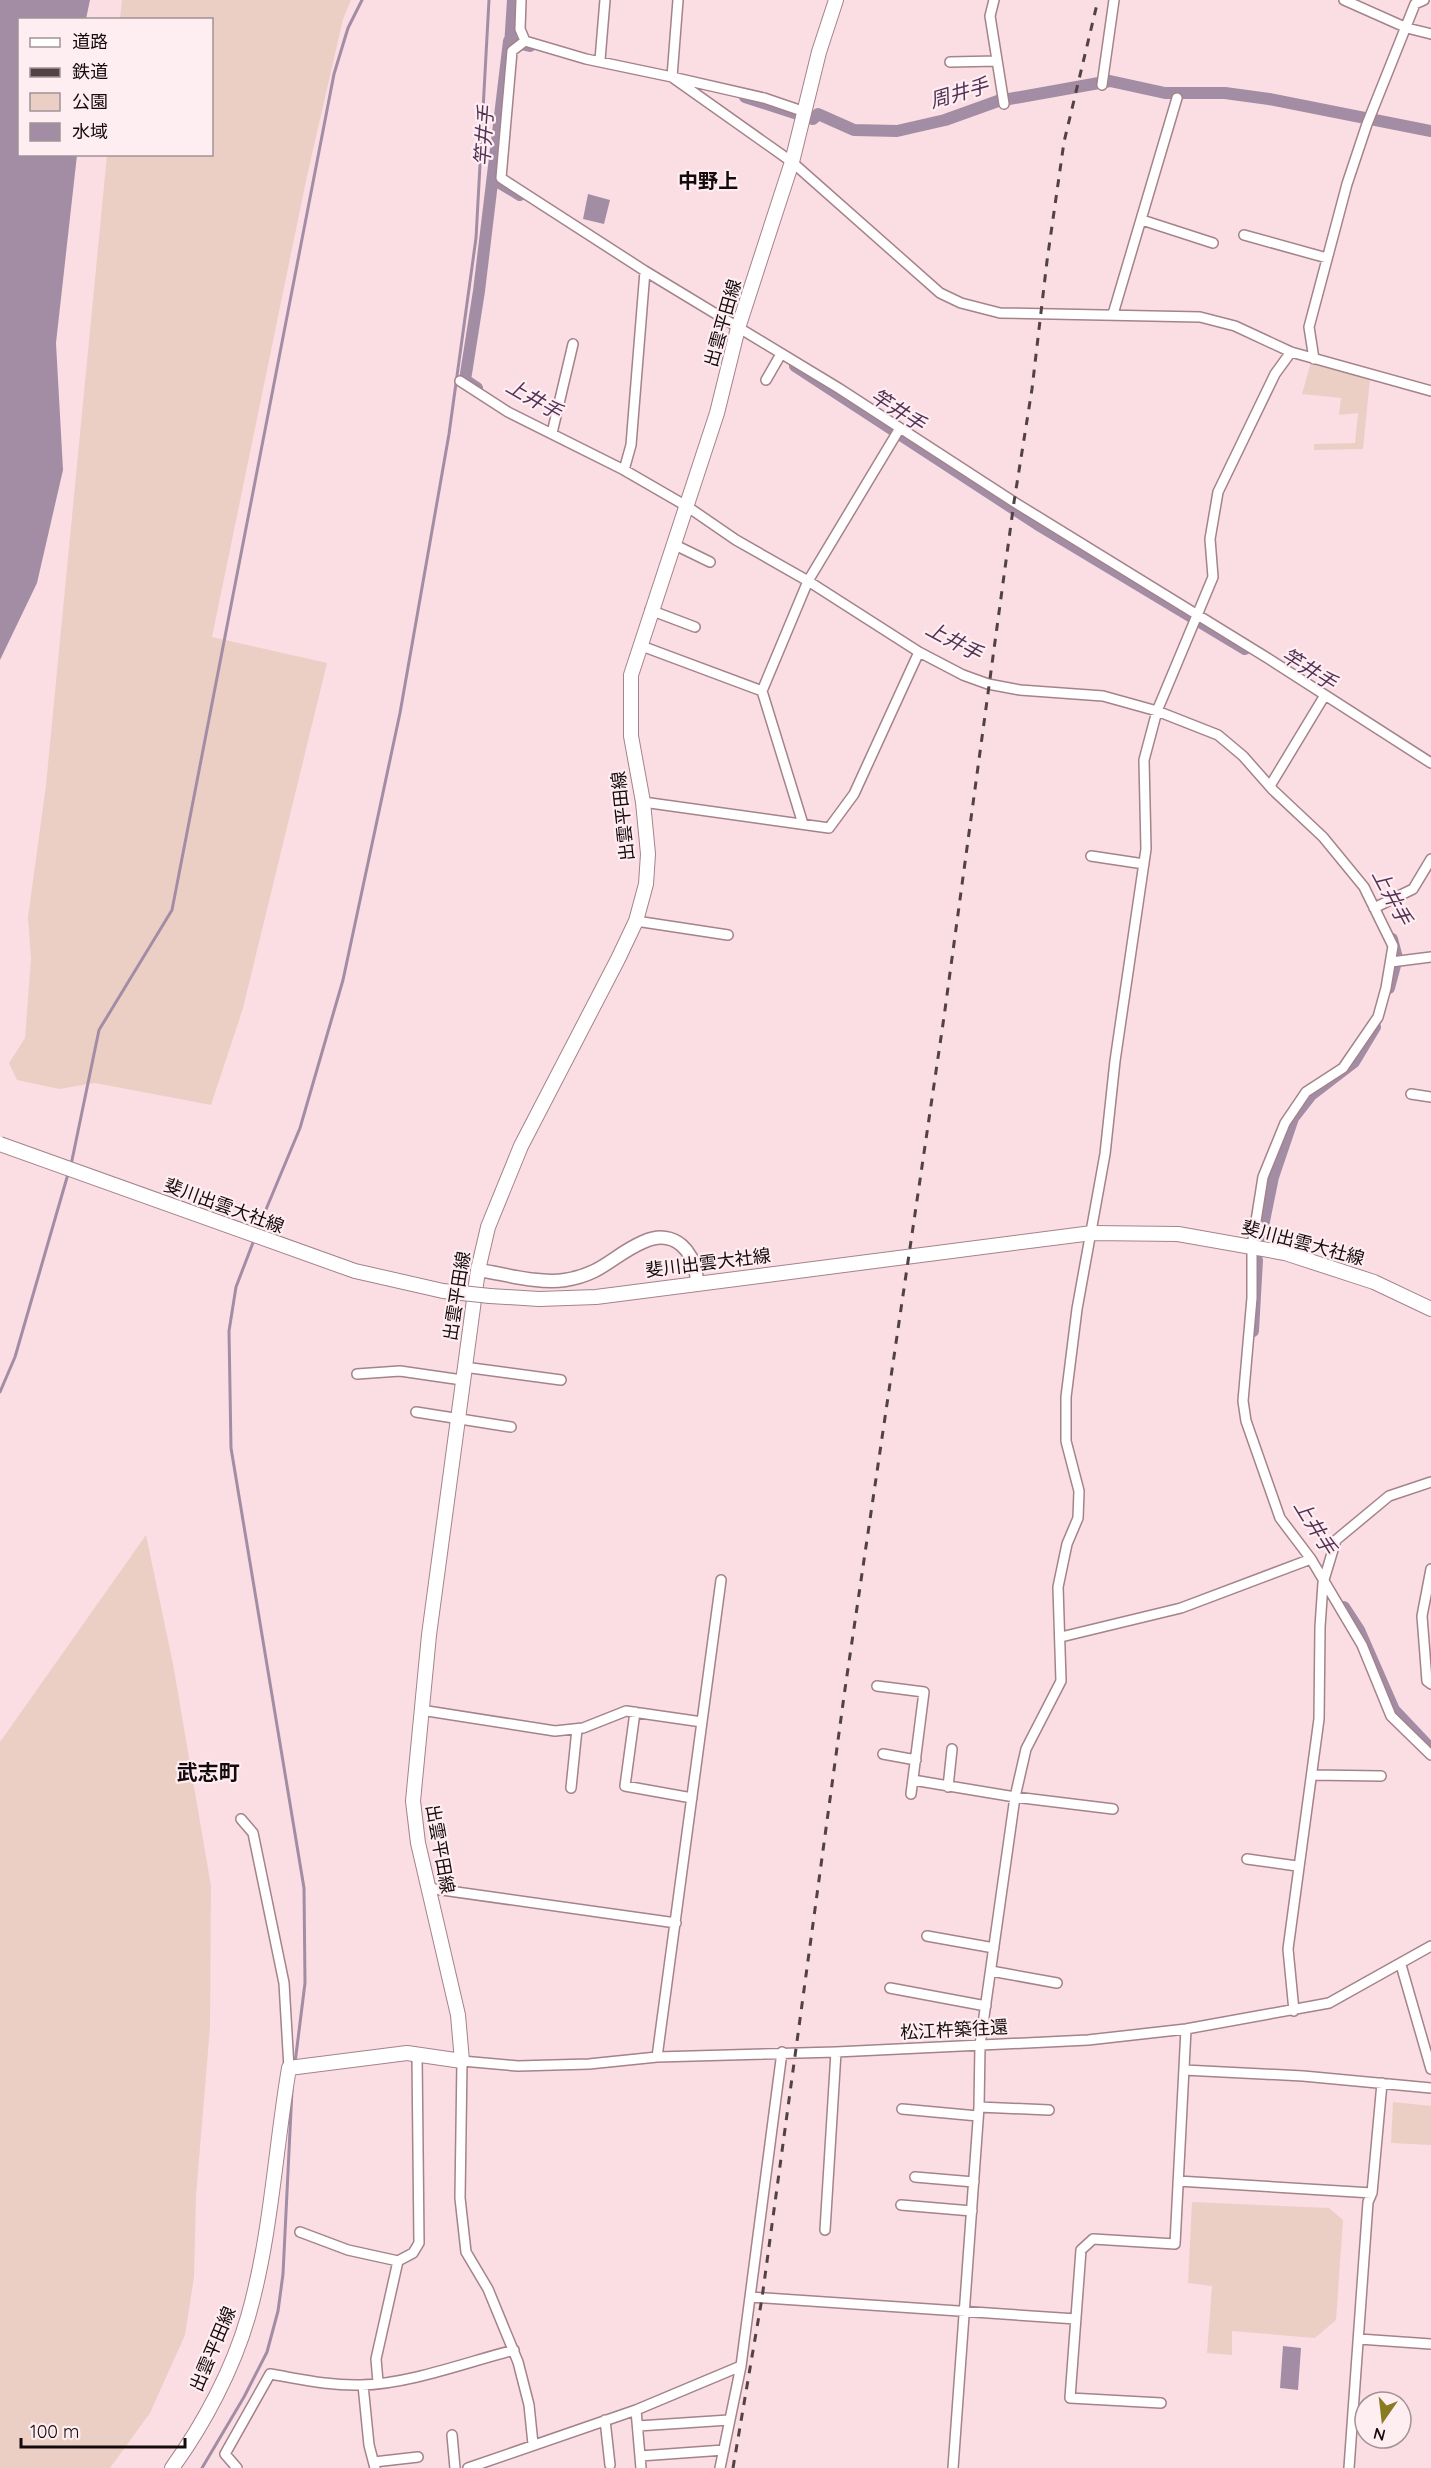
<svg xmlns="http://www.w3.org/2000/svg" width="1431" height="2468" font-family="Quicksand,'Noto Sans JP',sans-serif">
  <rect width="100%" height="100%" fill="#fbdde4"/>
  <path fill="#ebcfc5" d="M122 0H351L343 19 307 176 212 637 327 663 243 1008 211 1105 95 1083 59 1089 17 1080 9 1063 25 1038 31 959 28 917 46 785 107 155 212 154V20L120 19Z
    M1311 362 1370 379 1363 449 1314 450V444L1355 443 1358 413 1339 415 1341 398 1302 394Z
    M146 1535 173 1664 211 1886 210 2027 196 2196 194 2277 185 2335 150 2413 110 2468H0V1742Z
    M1393 2102 1431 2106V2145L1391 2143Z
    M1192 2202 1329 2208 1343 2220 1336 2320 1315 2338 1232 2331V2355L1207 2353 1212 2286 1188 2283Z"/>
  <path fill="#a38da5" d="M0 0H90L86 19 20 20V154L77 155 56 343 63 470 37 583 0 660Z
    M588 194 610 200 604 224 583 219Z
    M1283 2346 1301 2348 1298 2390 1280 2388Z"/>
  <g fill="none" stroke-linecap="round" stroke-linejoin="round">
    <path stroke="#a38da5" stroke-width="3" d="M71 1165 99 1030 172 910 334 74 348 28 362 0
      M257 1231 300 1128 343 980 400 713 449 434 476 238 489 0
      M254 1240 236 1287 229 1331 231 1448 304 1888 305 1983 295 2063
      M0 1392 15 1357 68 1174
      M202 2468 244 2397 267 2352 278 2311 283 2274 292 2090"/>
    <path stroke="#a38da5" stroke-width="12" d="M510 46 513 0
      M745 97 813 119 818 114 854 130 897 131 945 120 998 101 1110 81 1165 93H1225L1269 99 1431 131
      M499 168 500 183 520 195
      M795 366 1037 524 1245 649
      M477 388 465 380 479 291 509 41 530 46
      M1389 988 1397 958 1392 939
      M1261 1236 1273 1177 1293 1118 1311 1095 1354 1062 1375 1027
      M1253 1331 1257 1260
      M1344 1607 1359 1630 1394 1710 1431 1749"/>
    <g stroke="#a4838b" stroke-width="12">
      <path id="minor" d="M521 0 520 29 525 41 586 59 672 77 792 162 940 293 961 303 1000 313 1200 317 1235 326 1291 352 1431 391
        M678 0 672 77 764 98 805 112
        M994 0 990 16 1004 104
        M1344 0 1407 28 1431 34
        M525 41 512 51 501 178 645 271 840 389 1014 502 1269 659 1431 763
        M600 60 605 0
        M950 62 997 61
        M1102 85 1114 0
        M1142 220 1213 243
        M1244 235 1327 258
        M1113 314 1177 98
        M1314 359 1309 327 1347 184 1367 124 1415 4 1424 0
        M766 380 781 354
        M460 381 508 412 624 470 688 507 736 540 808 581 919 652 963 675 988 684 1020 690 1103 696 1157 711 1218 735 1243 756 1273 790 1323 837 1364 887 1393 946 1386 988 1378 1017 1343 1068 1306 1092 1285 1123 1263 1177 1252 1246V1298L1243 1401 1246 1421 1280 1518 1311 1559 1362 1645 1391 1716 1431 1755
        M552 433 573 344
        M624 470 631 445 645 271
        M673 544 710 562
        M650 610 695 627
        M639 645 762 691 803 824
        M762 691 808 581 900 428
        M1270 786 1325 695
        M643 802 829 828 854 794 919 652
        M1091 856 1144 864
        M1374 908 1413 889 1431 859
        M636 921 728 935
        M1391 962 1431 957
        M1411 1094 1431 1097
        M464 1367 561 1380
        M357 1374 400 1371 462 1380
        M416 1412 511 1427
        M1431 1569 1422 1616 1427 1681 1431 1684
        M1061 1637 1181 1608 1311 1559
        M877 1686 924 1692 911 1794
        M421 1710 555 1731 583 1728 626 1711 702 1722
        M635 1712 625 1786 692 1798
        M883 1754 916 1760
        M1312 1775 1381 1776
        M913 1780 1015 1797 1113 1809
        M948 1787 952 1749
        M571 1788 577 1729
        M241 1819 253 1833 284 1983 289 2068
        M1247 1859 1297 1866
        M428 1888 676 1923
        M927 1936 994 1948
        M1401 1965 1431 2069
        M991 1971 1057 1983
        M890 1988 986 2006
        M1294 2011 1288 1949 1319 1719 1320 1627 1323 1583 1336 1540 1389 1496 1431 1482
        M657 2057 721 1580
        M1184 2070 1303 2076 1431 2088
        M979 2107 1049 2110
        M902 2109 978 2116
        M915 2177 974 2182
        M1178 2181 1372 2193
        M901 2205 972 2211
        M825 2230 836 2052
        M300 2232 348 2250 398 2261
        M750 2297 1076 2319
        M1359 2339 1431 2344
        M378 2382 376 2359 398 2261 413 2253 419 2243 417 2055
        M363 2385 369 2445 375 2468
        M1161 2403 1070 2398 1081 2250 1093 2239 1175 2244 1186 2029
        M636 2410 641 2468
        M605 2420 610 2465
        M638 2426 729 2420
        M452 2435 455 2468
        M533 2444 529 2405 518 2362 488 2289 466 2252 460 2198 462 2061 518 2066 589 2064 657 2057 836 2052 1088 2040 1186 2029 1329 2003 1431 1946
        M640 2456 724 2450
        M374 2462 418 2457
        M237 2468 225 2454 270 2374C300 2379 330 2386 361 2385 409 2384 467 2362 514 2350
        M468 2468 636 2410 741 2366
        M720 2468 741 2366 782 2052
        M953 2468 979 2107 980 2045 1015 1797 1026 1749 1061 1681 1058 1587 1067 1544 1078 1518 1079 1491 1066 1441V1397L1077 1309 1105 1154 1115 1061 1146 849 1144 760 1157 711 1213 577 1210 539 1218 492 1275 374 1291 352
        M1349 2468 1368 2202 1372 2193 1382 2083"/>
    </g>
    <g stroke="#a4838b" stroke-width="15">
      <path id="tertiary" d="M478 1270C505 1274 538 1284 565 1280 603 1274 613 1255 643 1242 676 1227 696 1253 697 1283"/>
    </g>
    <g stroke="#a4838b" stroke-width="16">
      <path id="secondary" d="M490 1296 539 1299 596 1297 1092 1233 1178 1234 1285 1253 1374 1282 1431 1309
        M172 2468C204 2424 233 2369 248 2317 271 2237 275 2151 289 2068L407 2053 462 2061 458 2015 418 1843 413 1801 429 1635 478 1270 488 1227 521 1146 618 959 636 921 646 884 648 854 643 802 631 736V675L717 413 738 328 792 162 819 52 836 0"/>
    </g>
    <use href="#minor" stroke="#fff" stroke-width="9"/>
    <use href="#tertiary" stroke="#fff" stroke-width="12"/>
    <use href="#secondary" stroke="#fff" stroke-width="14"/>
    <path stroke="#524246" stroke-width="3" stroke-dasharray="8 8" stroke-linecap="butt" d="M733 2468 762 2298 845 1689 944 1017 1014 502 1032 389 1047 261 1064 142 1098 0"/>
    <g stroke="#a4838b" stroke-width="16" stroke-linecap="butt">
      <path id="secondary-bridge" d="M0 1144 355 1271 443 1291 490 1296"/>
    </g>
    <use href="#secondary-bridge" stroke="#fff" stroke-width="14"/>
  </g>
  <g text-anchor="middle" stroke-width="4.5" stroke-linejoin="round" paint-order="stroke">
    <g font-size="18" fill="#150a0d" stroke="#feeef2">
      <text transform="translate(723 323) rotate(-74)" y="6">出雲平田線</text>
      <text transform="translate(623 816) rotate(-96)" y="6">出雲平田線</text>
      <text transform="translate(224 1206) rotate(20)" y="6">斐川出雲大社線</text>
      <text transform="translate(1303 1243) rotate(15)" y="6">斐川出雲大社線</text>
      <text transform="translate(708 1263) rotate(-7)" y="6">斐川出雲大社線</text>
      <text transform="translate(457 1296) rotate(-81)" y="6">出雲平田線</text>
      <text transform="translate(440 1849) rotate(80)" y="6">出雲平田線</text>
      <text transform="translate(954 2030) rotate(-3)" y="6">松江杵築往還</text>
      <text transform="translate(213 2349) rotate(-67)" y="6">出雲平田線</text>
    </g>
    <g font-size="20" font-style="italic" fill="#533256" stroke="#feeef2">
      <text transform="translate(959 93) rotate(-16)" y="7">周井手</text>
      <text transform="translate(484 136) rotate(-86)" y="7">竿井手</text>
      <text transform="translate(534 399) rotate(30)" y="7">上井手</text>
      <text transform="translate(898 410) rotate(33)" y="7">竿井手</text>
      <text transform="translate(954 641) rotate(28)" y="7">上井手</text>
      <text transform="translate(1309 669) rotate(32)" y="7">竿井手</text>
      <text transform="translate(1392 897) rotate(62)" y="7">上井手</text>
      <text transform="translate(1315 1527) rotate(58)" y="7">上井手</text>
    </g>
    <g font-size="20" font-weight="bold" fill="#150a0d" stroke="#feeef2">
      <text x="708" y="188">中野上</text>
    </g>
    <g font-size="21" font-weight="bold" fill="#150a0d" stroke="#feeef2">
      <text x="208" y="1780">武志町</text>
    </g>
  </g>
  <rect x="18" y="18" width="195" height="138" fill="#feeef2" stroke="#a19396" stroke-width="1.5"/>
  <rect x="30" y="38" width="30" height="9" fill="#ffffff" stroke="#a19396" stroke-width="1.5"/>
  <text x="72" y="48" font-size="18" fill="#150a0d">道路</text>
  <rect x="30" y="68" width="30" height="9" fill="#524246" stroke="#a19396" stroke-width="1.5"/>
  <text x="72" y="78" font-size="18" fill="#150a0d">鉄道</text>
  <rect x="30" y="93" width="30" height="18" fill="#ebcfc5" stroke="#a19396" stroke-width="1.5"/>
  <text x="72" y="108" font-size="18" fill="#150a0d">公園</text>
  <rect x="30" y="123" width="30" height="18" fill="#a38da5" stroke="#a19396" stroke-width="1.5"/>
  <text x="72" y="138" font-size="18" fill="#150a0d">水域</text>
  <g transform="translate(1383 2420) rotate(194)"><circle r="28" fill="#feeef2" stroke="#a19396" stroke-width="1.5"/>
  <path d="M0-4.5L10 22L0 15L-10 22Z" fill="#897b21"/>
  <text y="-9" font-size="16" font-weight="bold" text-anchor="middle" fill="#150a0d">N</text>
  </g>
  <path d="M21 2438v9h164v-9" fill="none" stroke="#150a0d" stroke-width="3"/>
  <text x="30" y="2438" font-size="18" fill="#150a0d" stroke="#feeef2" stroke-width="4.5" paint-order="stroke">100 m</text>
</svg>
